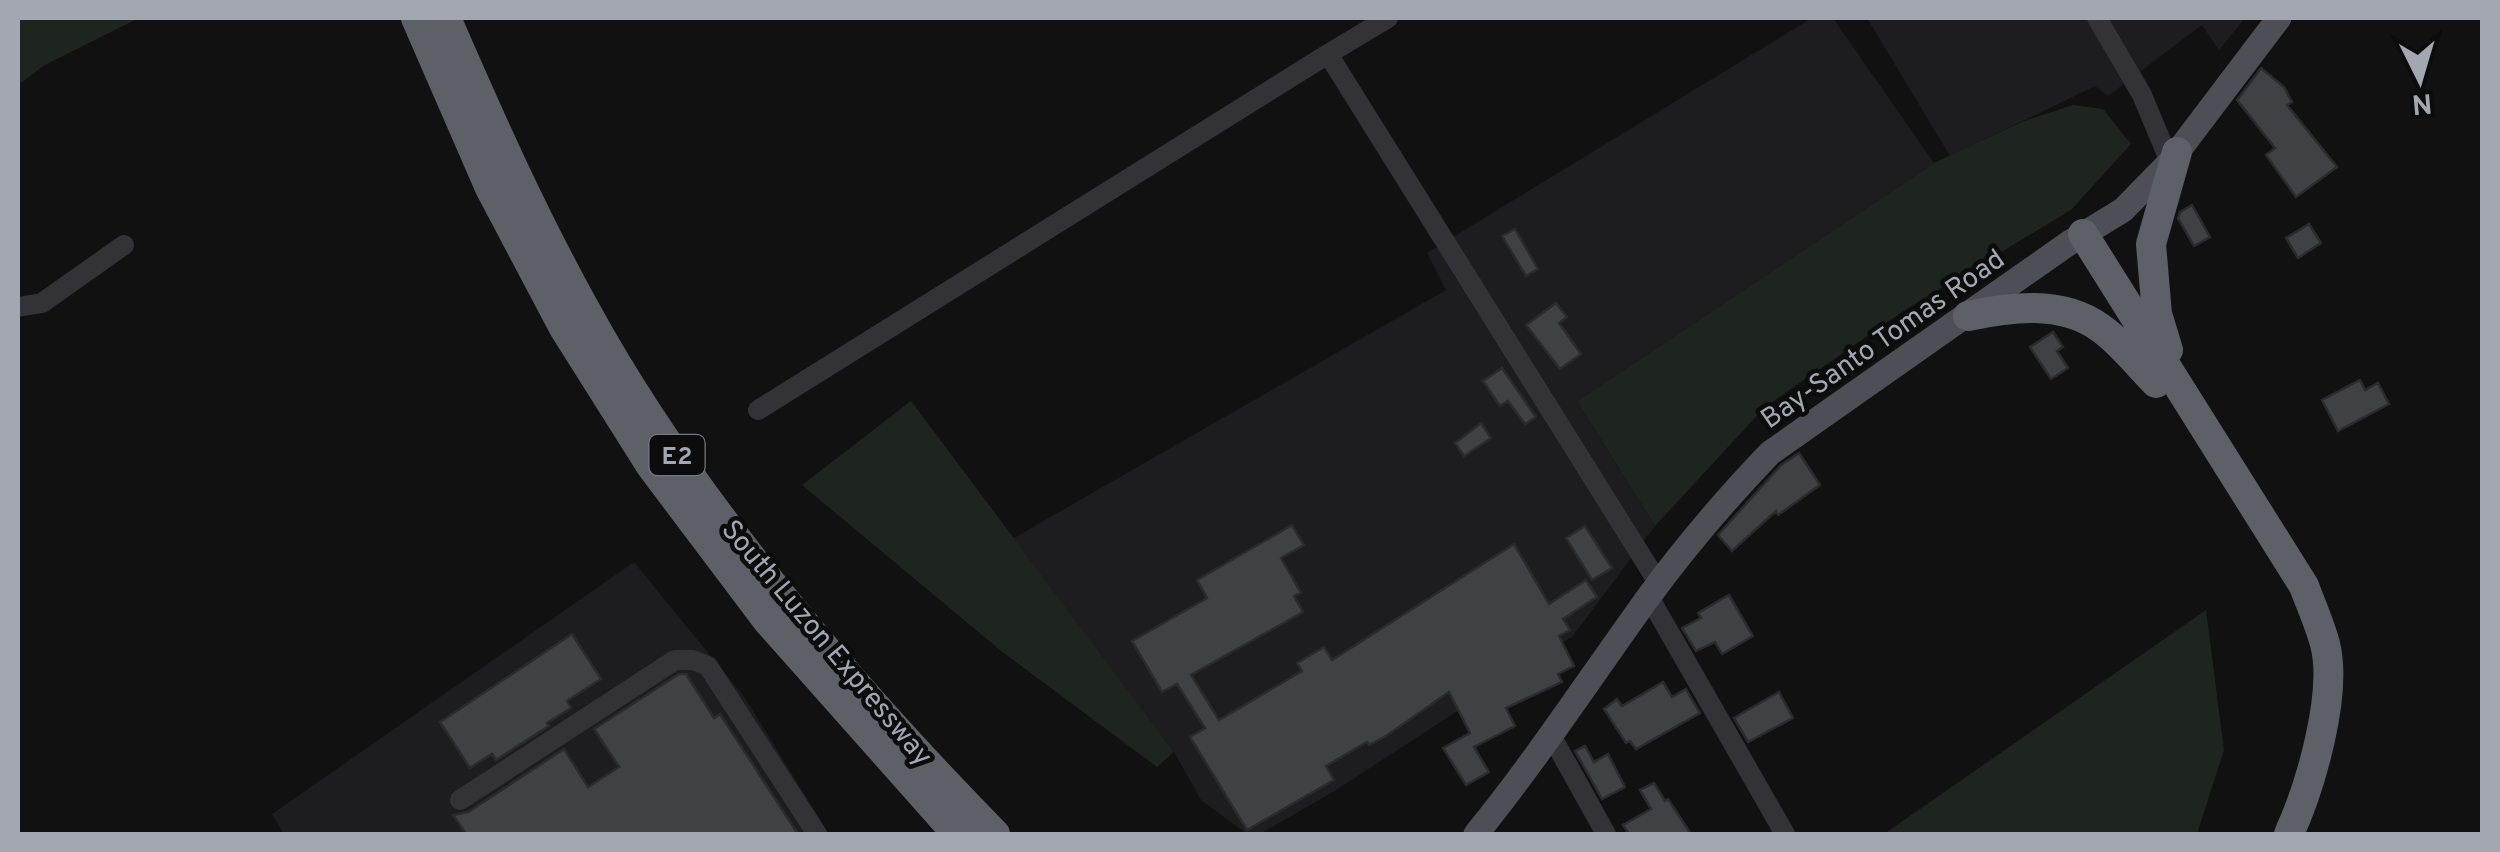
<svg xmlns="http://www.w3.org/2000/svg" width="2500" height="852" font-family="Overpass,sans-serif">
  <rect width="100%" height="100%" fill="#111112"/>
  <path fill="#1d1d1f" d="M1812 18H1833L1934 163 1577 401 1655 526 1573 636 1333 792 1260 834H1247L1201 800 1174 752 1012 539 1446 290 1427 253Z
    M1867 18H2245L2219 50 2202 25 2108 96 2095 86 1950 156Z
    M634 562 745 698 829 834H284L272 814Z"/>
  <path fill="#1d251e" d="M18 18H139L45 65 18 85Z
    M2073 105 2103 109 2131 144 2071 210 1905 310 1765 407 1655 526 1577 401 1934 163 2024 121Z
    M911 401 1174 752 1157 767 1000 650 802 485Z
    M2206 610 2224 750 2197 834H1884Z"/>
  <path fill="#404145" stroke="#2b2b2e" stroke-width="2.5" d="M2261 68 2284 87 2292 102 2287 105 2337 167 2296 197 2266 155 2275 148 2237 100Z
    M2192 205 2210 237 2194 246 2178 218 2180 212Z
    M2309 224 2321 243 2298 258 2286 238Z
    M1515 229 1538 269 1526 276 1502 236Z
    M1556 303 1567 317 1559 323 1581 354 1560 369 1526 325Z
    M2053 332 2063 347 2057 351 2068 368 2051 379 2030 347Z
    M1502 368 1536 417 1525 424 1508 401 1500 406 1483 381Z
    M2360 380 2365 390 2378 383 2389 404 2338 431 2322 400Z
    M1481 423 1491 438 1464 456 1455 443Z
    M1799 453 1820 485 1778 515 1776 511 1732 551 1718 535 1781 465Z
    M1292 525 1304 545 1281 558 1301 593 1294 596 1303 612 1191 675 1219 720 1302 671 1297 663 1324 647 1332 660 1514 544 1549 604 1586 580 1597 597 1563 619 1570 630 1559 636 1574 666 1558 674 1562 682 1506 708 1515 726 1474 747 1489 772 1466 785 1443 748 1470 733 1449 692 1386 736 1369 745 1367 742 1326 766 1334 780 1247 830 1190 737 1205 728 1177 684 1162 692 1132 641 1207 598 1197 580Z
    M1585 526 1612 568 1592 580 1566 538Z
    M1729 595 1753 636 1722 654 1715 642 1696 651 1682 628 1701 618 1698 613Z
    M572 634 601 679 567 701 571 708 547 723 549 726 496 760 492 754 470 768 440 722Z
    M679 674H686L714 718 720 714 798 834H466L453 815 468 812 564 749 588 787 619 767 594 729Z
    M1663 682 1672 697 1686 689 1700 713 1636 749 1630 741 1626 743 1604 709 1617 699 1622 706Z
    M1779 692 1793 718 1748 742 1734 718Z
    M1585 746 1594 762 1608 754 1625 787 1602 799 1575 751Z
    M1654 783 1665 801 1668 799 1691 834H1629L1623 825 1651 809 1640 790Z"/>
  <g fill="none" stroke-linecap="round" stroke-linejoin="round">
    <path stroke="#323237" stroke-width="20" d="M2097 18 2142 95 2170 162
      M1328 54 1388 18
      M18 307 42 303 124 245
      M758 410 1328 54 1659 584
      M1649 597 1785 834
      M1552 737 1606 834
      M460 800 675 660H693L708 666 817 834"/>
    <path stroke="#4e4f56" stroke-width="25" d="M1476 834C1537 759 1590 678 1647 599 1684 548 1726 499 1770 453L2069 243 2123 210 2170 162 2279 18"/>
    <path stroke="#5e6068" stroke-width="30" d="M416 18 490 188 564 328 651 466 767 620 957 834
      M446 18C489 117 533 216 586 311 688 497 847 683 995 834
      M2083 234 2304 586C2311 605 2320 625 2325 644 2338 694 2310 788 2289 834
      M1968 316C2010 307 2061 300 2099 327 2120 341 2138 365 2156 383
      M2168 350 2157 314 2151 244 2177 152"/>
  </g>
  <g text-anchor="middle" stroke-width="9" stroke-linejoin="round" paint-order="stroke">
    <rect fill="#0c0c0d" stroke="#757880" stroke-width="2.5" x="649.5" y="435" width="55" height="40" rx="8"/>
    <g font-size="25" font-weight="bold" fill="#a2a7b2">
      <text x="677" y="464">E2</text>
    </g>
    <g font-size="28" fill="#a2a7b2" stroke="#0c0c0d">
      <text transform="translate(1882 338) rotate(-35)" y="10">Bay-Santo Tomas Road</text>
      <text transform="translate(828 642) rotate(50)" y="10">South Luzon Expressway</text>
    </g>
  </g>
  <rect width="2500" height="852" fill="none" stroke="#a2a7b2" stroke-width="40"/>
  <g transform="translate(2420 80) rotate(175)" stroke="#0c0c0d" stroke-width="8" paint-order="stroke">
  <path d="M0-8L18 38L0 25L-18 38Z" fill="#a2a7b2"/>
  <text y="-15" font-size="28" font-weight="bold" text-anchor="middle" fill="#a2a7b2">N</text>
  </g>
</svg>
